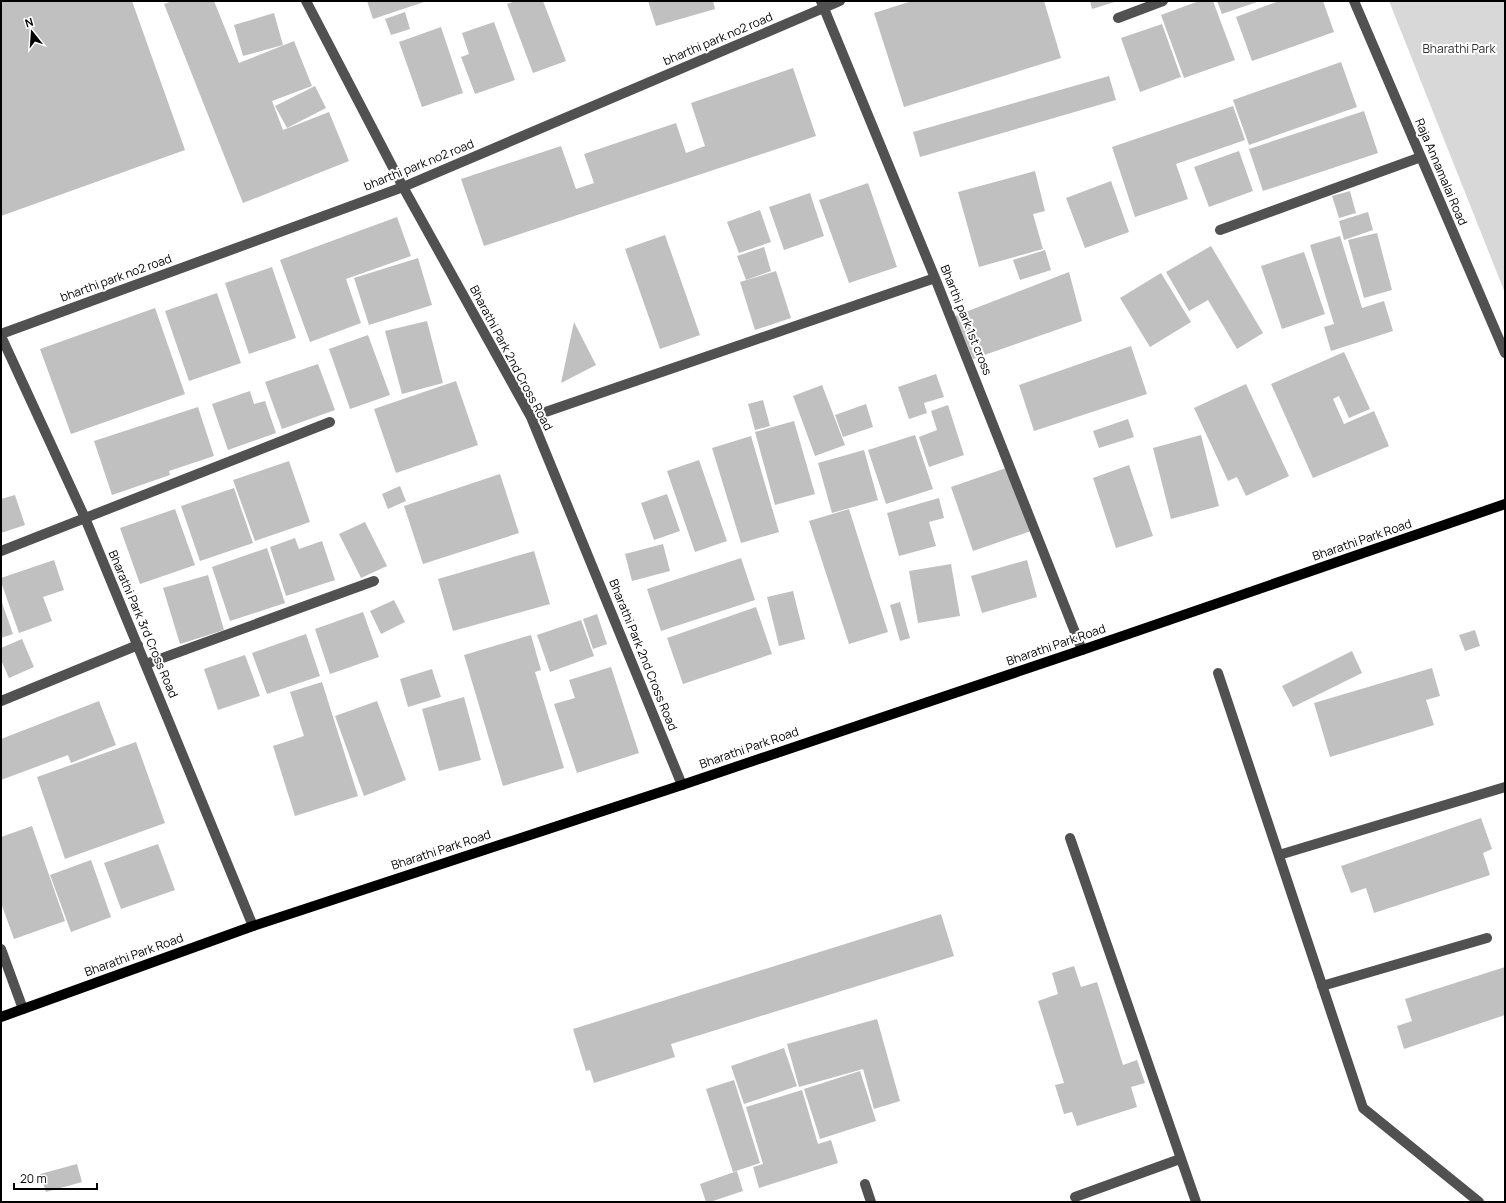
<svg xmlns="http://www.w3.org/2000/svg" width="1506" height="1203" font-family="Manrope,sans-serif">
  <rect width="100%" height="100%" fill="#fff"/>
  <path fill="#d8d8d8" d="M1389 1H1505V293Z"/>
  <path fill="#c0c0c0" d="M5 1H132L185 150 1 216V3Z
    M172 1H214L239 63 294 41 312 86 272 101 283 130 329 112 349 161 243 203 164 4Z
    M367 1H427L373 19Z
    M515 1H543L566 61 533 73 507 4Z
    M648 1H713L715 9 656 26Z
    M912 1H1044L1061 58 904 107 874 13Z
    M1090 1H1118L1092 9Z
    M1199 1H1213L1235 60 1184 78 1161 15Z
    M1217 1H1260L1222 14Z
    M1279 1H1323L1334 32 1252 61 1236 17Z
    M405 12 410 29 391 35 385 19Z
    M274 13 283 45 243 56 234 25Z
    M494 22 515 80 475 94 461 57 469 54 462 33Z
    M1162 24 1181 77 1140 92 1121 38Z
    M441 27 463 93 422 107 399 42Z
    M1341 62 1357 107 1249 145 1233 100Z
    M793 68 816 136 484 246 461 179 561 146 576 189 594 183 584 154 676 123 686 153 705 146 691 103Z
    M1109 76 1116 100 920 157 913 132Z
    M315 86 326 108 287 128 275 106Z
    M1233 106 1245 140 1176 164 1188 199 1135 217 1112 147Z
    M1364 111 1378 153 1263 191 1249 149Z
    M1239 151 1253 191 1209 207 1194 167Z
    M1035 171 1045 211 1033 214 1043 249 979 267 958 192Z
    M1111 181 1129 232 1085 248 1066 198Z
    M868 183 897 267 849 283 819 200Z
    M1350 191 1356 213 1339 218 1332 196Z
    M810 193 824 236 784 250 769 207Z
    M760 210 771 242 739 253 727 222Z
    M1368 212 1373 230 1344 240 1339 221Z
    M397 217 411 256 346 279 361 323 310 342 280 260Z
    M1377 233 1392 290 1364 298 1348 240Z
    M665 235 700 335 660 349 625 249Z
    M1340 236 1362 308 1384 301 1393 331 1331 351 1324 327 1334 324 1310 245Z
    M1211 246 1263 333 1237 349 1208 300 1189 311 1166 272Z
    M764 247 771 271 746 280 737 256Z
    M1045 250 1051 270 1020 280 1013 260Z
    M1304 252 1325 314 1282 329 1261 266Z
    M418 258 432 305 369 325 354 278Z
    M272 267 296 338 249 354 225 283Z
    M776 271 791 318 755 330 740 282Z
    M1069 272 1082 321 973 359 955 316Z
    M1161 273 1191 322 1150 347 1120 298Z
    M217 293 241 363 189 381 165 311Z
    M155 308 185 394 71 434 40 349Z
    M427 321 443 383 402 394 385 331Z
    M574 322 596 365 561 383Z
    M368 335 390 395 350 409 329 349Z
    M1131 346 1147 394 1034 431 1019 385Z
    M1344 352 1370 409 1349 418 1339 396 1333 399 1344 424 1374 411 1389 446 1313 478 1271 384Z
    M318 364 335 410 282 429 265 382Z
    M936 374 944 397 924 403 927 413 909 419 898 387Z
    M456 381 478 445 396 473 374 409Z
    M1246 384 1289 476 1246 496 1237 477 1228 481 1194 408Z
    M822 385 845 445 815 456 793 396Z
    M250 391 254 404 265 401 276 433 228 450 212 404Z
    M763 400 770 426 755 430 748 404Z
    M866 404 873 427 843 437 835 415Z
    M948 405 964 455 929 467 919 437 937 430 931 411Z
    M198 407 214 456 169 471 170 475 112 495 94 441Z
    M1128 419 1134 437 1099 448 1093 431Z
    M794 421 815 494 775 505 755 432Z
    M915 435 933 489 886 504 868 450Z
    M1201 435 1219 506 1171 519 1153 448Z
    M751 436 779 532 741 543 712 448Z
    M864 450 878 500 832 513 818 463Z
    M699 460 727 541 695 552 667 471Z
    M289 461 310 522 255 541 233 480Z
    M1129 465 1153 536 1116 548 1093 478Z
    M1009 467 1031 531 973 551 951 487Z
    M500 474 519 533 423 564 404 506Z
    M400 486 406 501 388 509 382 494Z
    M234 488 253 543 200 561 181 506Z
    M667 494 680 531 654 540 641 503Z
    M15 495 25 525 1 533V499Z
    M939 498 944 518 929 522 936 546 899 556 887 513Z
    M175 509 195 565 140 584 120 528Z
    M849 509 888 632 849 644 809 521Z
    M365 522 387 566 361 578 339 534Z
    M295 538 299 549 322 541 335 580 286 596 270 547Z
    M663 544 670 571 632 581 625 554Z
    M267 548 285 603 230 621 212 567Z
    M534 551 550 604 453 631 438 579Z
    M741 558 755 600 661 631 647 589Z
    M54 560 64 590 43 597 52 621 19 633 1 582V578Z
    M1027 560 1037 597 982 613 971 576Z
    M951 564 960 616 918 623 909 571Z
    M208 575 224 630 180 644 163 588Z
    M793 591 805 639 779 646 767 597Z
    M1 600 13 634 1 638Z
    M394 600 405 622 381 634 370 611Z
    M900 602 910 638 900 641 890 605Z
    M756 607 772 654 683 684 667 638Z
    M363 612 379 657 330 674 315 629Z
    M597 614 607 644 593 649 583 619Z
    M581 620 594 656 550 672 537 635Z
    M1475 630 1480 646 1465 651 1459 635Z
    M306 634 320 676 267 694 252 653Z
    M531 635 541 670 535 672 564 768 503 786 464 655Z
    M22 639 34 667 9 678 1 660V648Z
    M1352 651 1362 673 1293 707 1282 686Z
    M245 655 260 696 218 710 204 669Z
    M611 667 639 753 577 773 554 704 575 698 569 680Z
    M1432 668 1440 696 1426 700 1434 725 1330 757 1314 703Z
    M432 669 441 697 408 707 400 679Z
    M322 682 358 796 295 816 273 746 304 736 290 692Z
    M464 697 481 760 439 771 422 709Z
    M99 701 116 745 71 763 68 755 1 780V739Z
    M377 701 406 780 364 796 335 716Z
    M136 742 165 823 65 859 37 777Z
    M1481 818 1492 849 1483 853 1490 875 1374 913 1366 888 1351 893 1341 866Z
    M32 826 65 921 14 939 1 903V837Z
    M158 844 175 890 121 909 104 863Z
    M91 860 111 917 71 932 50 875Z
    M941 914 954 956 671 1044 675 1057 594 1083 590 1070 586 1071 573 1029Z
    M1074 966 1081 987 1097 982 1123 1065 1137 1060 1145 1083 1131 1087 1137 1107 1077 1126 1072 1112 1064 1114 1055 1085 1064 1083 1038 1001 1058 994 1052 973Z
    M1505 967V1015L1404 1049 1397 1026 1412 1021 1405 999Z
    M877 1019 900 1101 874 1109 863 1069 799 1087 787 1044Z
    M784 1048 797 1086 744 1104 731 1066Z
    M860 1071 876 1121 820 1139 804 1089Z
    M734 1080 760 1163 733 1172 706 1089Z
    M802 1090 818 1144 831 1140 838 1163 759 1188 753 1167 763 1164 746 1107Z
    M77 1164 82 1182 46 1192 40 1174Z
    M737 1171 743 1191 710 1202H706L700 1184Z"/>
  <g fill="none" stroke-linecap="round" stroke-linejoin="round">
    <path stroke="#515151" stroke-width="10" d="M306 1 403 187 531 417 682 785
      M821 1 935 278 1082 650
      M1354 1 1505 353
      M1118 18 1163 1
      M1220 230 1421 157
      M1 334 403 187 840 1
      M1 336 85 518 253 926
      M531 417 935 278
      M1 551 330 422
      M146 664 374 581
      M1218 673 1363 1108 1479 1202
      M1 701 138 645
      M1070 838 1196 1202
      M1279 855 1505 787
      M1 949 23 1009
      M1322 986 1487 938
      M865 1184 871 1202
      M1075 1197 1180 1159"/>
    <path stroke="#000" stroke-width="10" d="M1 1017 253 926 682 785 1082 650 1505 504"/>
  </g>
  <g text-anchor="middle" stroke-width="4" stroke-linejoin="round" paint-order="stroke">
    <g font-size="12" fill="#000" stroke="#fff">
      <text transform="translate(718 39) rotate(-23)" y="4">bharthi park no2 road</text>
      <text transform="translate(419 165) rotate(-22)" y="4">bharthi park no2 road</text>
      <text transform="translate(1441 172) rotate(67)" y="4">Raja Annamalai Road</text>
      <text transform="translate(116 278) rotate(-20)" y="4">bharthi park no2 road</text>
      <text transform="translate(966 320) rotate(68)" y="4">Bharthi park 1st cross</text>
      <text transform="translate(511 358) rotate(62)" y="4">Bharathi Park 2nd Cross Road</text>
      <text transform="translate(1362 540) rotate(-19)" y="4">Bharathi Park Road</text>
      <text transform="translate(143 624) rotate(67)" y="4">Bharathi Park 3rd Cross Road</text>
      <text transform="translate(1056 645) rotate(-19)" y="4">Bharathi Park Road</text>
      <text transform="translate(643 655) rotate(68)" y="4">Bharathi Park 2nd Cross Road</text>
      <text transform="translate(749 748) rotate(-19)" y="4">Bharathi Park Road</text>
      <text transform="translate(441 850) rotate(-18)" y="4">Bharathi Park Road</text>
      <text transform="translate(134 955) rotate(-20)" y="4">Bharathi Park Road</text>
    </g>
    <g font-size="12" fill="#2f2f2f" stroke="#fff">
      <text x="1459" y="53">Bharathi Park</text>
    </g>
  </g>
  <rect width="1506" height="1203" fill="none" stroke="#000000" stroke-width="4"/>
  <g transform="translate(32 32) rotate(343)" stroke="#ffffff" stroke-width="3" paint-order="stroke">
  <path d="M0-3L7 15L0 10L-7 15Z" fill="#000000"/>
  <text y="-6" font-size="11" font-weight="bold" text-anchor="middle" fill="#000000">N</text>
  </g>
  <path d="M14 1183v6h83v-6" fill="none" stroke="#000000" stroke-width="2"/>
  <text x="20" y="1183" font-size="12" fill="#000000" stroke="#ffffff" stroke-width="3" paint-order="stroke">20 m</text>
</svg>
